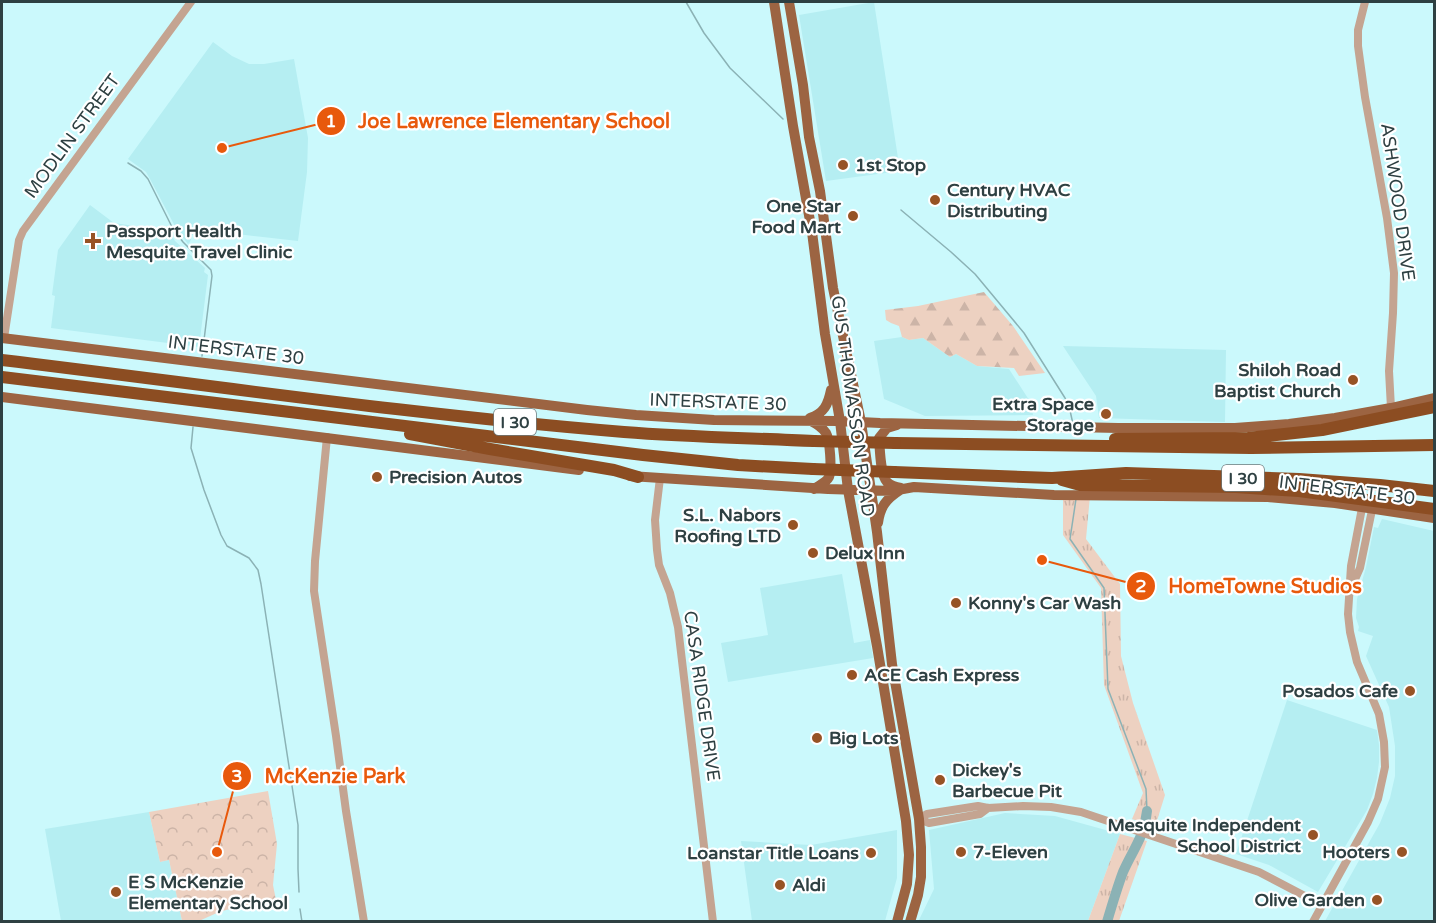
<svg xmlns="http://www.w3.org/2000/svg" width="1436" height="923" font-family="'Varela Round',sans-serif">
  <defs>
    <pattern id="grass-tufts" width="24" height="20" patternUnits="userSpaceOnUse" patternTransform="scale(1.5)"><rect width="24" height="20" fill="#edd1c1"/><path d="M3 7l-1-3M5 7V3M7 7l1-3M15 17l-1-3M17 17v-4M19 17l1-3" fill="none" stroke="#ccb4a7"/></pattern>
    <pattern id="forest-firs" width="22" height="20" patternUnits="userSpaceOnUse" patternTransform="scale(1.5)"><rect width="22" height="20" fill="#edd1c1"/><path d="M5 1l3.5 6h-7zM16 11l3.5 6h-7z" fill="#ccb4a7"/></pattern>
    <pattern id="park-crowns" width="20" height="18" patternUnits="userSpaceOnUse" patternTransform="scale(1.5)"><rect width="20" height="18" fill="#edd1c1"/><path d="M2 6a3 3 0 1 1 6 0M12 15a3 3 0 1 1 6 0" fill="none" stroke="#ccb4a7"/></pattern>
  </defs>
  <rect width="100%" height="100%" fill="#cbf9fc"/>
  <path fill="#b5eef2" d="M874 2 900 171 826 181 799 15Z
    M213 42 232 56 249 64H264L294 59 308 138 307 172 298 241 219 232 198 231 192 235 190 242 188 244 177 230 150 179 146 172 128 159Z
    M90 205 114 223 169 231 175 241 205 268 204 272 208 275 199 347 51 328 55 296 52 295 58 250Z
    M902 337 909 340 923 338 950 357 956 354 977 366 1009 369 1031 403 1033 415 925 416 884 399 874 341Z
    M1063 346 1226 350 1225 422 1099 418 1096 396Z
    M1382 519 1434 531V921H1325L1380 823 1390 798 1395 776V746L1389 707 1366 656 1373 636 1358 631 1359 627 1356 618 1357 599 1366 567 1374 527 1378 528Z
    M842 574 854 643 870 640 873 658 728 682 721 643 768 635 760 588Z
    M1287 700 1377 730 1379 745V762L1377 778 1373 794 1367 810 1318 892 1269 865 1236 854Z
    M149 812 160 862 169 860 182 921H61L45 829Z
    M1005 813 1055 816 1120 834 1088 921 918 922 934 889 929 830Z
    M897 830V878L885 921H752L741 841 811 845Z"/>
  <path fill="url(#grass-tufts)" d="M1063 495 1090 496 1086 539 1120 584 1121 656 1133 703 1165 795 1155 827 1132 819 1143 793 1104 685 1101 588 1063 535Z
    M1120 834 1147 841 1119 921H1088Z"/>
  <path fill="url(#forest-firs)" d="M984 292 1013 326 1045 373 1019 376 1014 368 977 366 956 354 950 357 923 338 909 340 902 337 899 326 891 323 886 320 885 310 918 306Z"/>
  <path fill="url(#park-crowns)" d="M268 791 277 844 273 885 276 900 237 907 219 912 199 921H182L169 860 160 862 149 812Z"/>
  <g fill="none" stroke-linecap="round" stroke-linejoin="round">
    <path stroke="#8bb2b5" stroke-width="1.5" d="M686 2 704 33 730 68 783 119
      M128 163 141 171 148 179 173 229 183 242 211 270 212 276 202 356
      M901 210 951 252 975 274 1024 333 1065 398 1069 406 1073 424
      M193 427 191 448 204 490 221 535 227 546 249 558 258 570 261 584 298 825V869L299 892
      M1076 499 1070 539 1104 588 1108 689 1146 789 1147 811
      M300 909 302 922"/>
    <path stroke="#8bb2b5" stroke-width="10" d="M1107 922C1112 905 1117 888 1123 872 1133 849 1144 838 1147 811"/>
    <path stroke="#c4a491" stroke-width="8" d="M1365 2 1358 30V46L1365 97 1387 218 1394 273 1393 313 1389 371 1391 408
      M4 338 19 240 23 231 191 2
      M327 437 315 561 314 591 336 736 346 811 364 922
      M660 478 655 520 657 550 659 565 670 593 678 627 713 922
      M1353 584 1360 568 1372 510
      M919 819 927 814 978 806 988 808 1023 806 1051 807 1081 812 1259 872 1322 905
      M919 819 929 823 980 814 988 808
      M1313 922 1368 822 1378 799 1385 767 1384 742 1379 714 1357 662 1350 632 1348 614 1351 566 1362 508"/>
    <path stroke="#9c6442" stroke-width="10" d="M774 2 793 126 812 232 825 334 840 421 848 490 877 646 906 821 909 855 907 884 897 922
      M789 2 803 85 809 137 820 191 833 288 861 422 877 532 892 664 919 819 921 847V877L918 895 910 922
      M2 338 587 410 636 415 714 420 840 421 880 423 1118 428H1235L1289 424 1335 418 1391 408 1434 398
      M2 397 579 470
      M810 418C824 413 828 405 831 390
      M811 421C817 424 822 427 826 433 830 440 832 469 829 477 826 483 819 485 814 489
      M897 425 887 428 879 438C880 449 880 474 887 482 891 486 895 487 901 488
      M630 476 828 489 892 491 914 487 1054 495 1268 497 1335 503 1434 518
      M878 523C880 507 886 499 900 490"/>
    <path stroke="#8c4d22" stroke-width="12" d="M2 360C209 385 415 415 624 432 687 437 750 438 814 441
      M2 377 643 455 738 465 813 469
      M410 434 490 449 614 470 638 477
      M1115 439 1248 438 1322 430 1434 407
      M895 443 1251 448 1434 445
      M894 472 1052 478 1126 473 1299 479 1380 485 1434 491
      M1062 480 1080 485 1236 487 1265 489 1299 491 1434 509"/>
    <path stroke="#8c4d22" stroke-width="12" d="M814 441 895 443
      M813 469 894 472"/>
  </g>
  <g fill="#975325" stroke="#fff" stroke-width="2">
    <circle cx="843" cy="165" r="6"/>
    <circle cx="935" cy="200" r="6"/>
    <circle cx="853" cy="216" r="6"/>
    <path d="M90 232h6v6h6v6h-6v6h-6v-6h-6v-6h6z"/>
    <circle cx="1353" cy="380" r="6"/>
    <circle cx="1106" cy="414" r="6"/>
    <circle cx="377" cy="477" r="6"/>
    <circle cx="793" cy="525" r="6"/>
    <circle cx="813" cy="553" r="6"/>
    <circle cx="956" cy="603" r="6"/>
    <circle cx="852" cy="675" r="6"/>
    <circle cx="1410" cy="691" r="6"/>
    <circle cx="817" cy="738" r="6"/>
    <circle cx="940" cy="780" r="6"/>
    <circle cx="1313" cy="835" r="6"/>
    <circle cx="961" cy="852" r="6"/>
    <circle cx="1402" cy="852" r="6"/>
    <circle cx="871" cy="853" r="6"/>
    <circle cx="780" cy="885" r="6"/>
    <circle cx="116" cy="892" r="6"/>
    <circle cx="1377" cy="900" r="6"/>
  </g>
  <g text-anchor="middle" stroke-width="4.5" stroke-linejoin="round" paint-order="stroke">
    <g fill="#fff" stroke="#6d797b" stroke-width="1.5">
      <rect x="494" y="409" width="42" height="26" rx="4.5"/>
      <rect x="1222" y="465" width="42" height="26" rx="4.5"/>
    </g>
    <g font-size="16" font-weight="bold" fill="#2e4042">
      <text x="515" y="428">I 30</text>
      <text x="1243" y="484">I 30</text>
    </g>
    <g font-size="18" fill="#2e4042" stroke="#fff">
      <text transform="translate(72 136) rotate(-54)" y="6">MODLIN STREET</text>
      <text transform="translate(1398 202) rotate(82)" y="6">ASHWOOD DRIVE</text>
      <text transform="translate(236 350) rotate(7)" y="6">INTERSTATE 30</text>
      <text transform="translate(718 402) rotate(2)" y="6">INTERSTATE 30</text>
      <text transform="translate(853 406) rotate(82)" y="6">GUS THOMASSON ROAD</text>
      <text transform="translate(1347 490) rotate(7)" y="6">INTERSTATE 30</text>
      <text transform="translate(702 696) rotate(82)" y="6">CASA RIDGE DRIVE</text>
    </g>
    <g font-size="18" font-weight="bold" fill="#2e4042" stroke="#fff" text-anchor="start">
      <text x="855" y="171">1st Stop</text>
      <text x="947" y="196">Century HVAC<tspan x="947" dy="21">Distributing</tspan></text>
      <text x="841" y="212" text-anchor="end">One Star<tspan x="841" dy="21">Food Mart</tspan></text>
      <text x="106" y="237">Passport Health<tspan x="106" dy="21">Mesquite Travel Clinic</tspan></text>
      <text x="1341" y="376" text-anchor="end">Shiloh Road<tspan x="1341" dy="21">Baptist Church</tspan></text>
      <text x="1094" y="410" text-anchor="end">Extra Space<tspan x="1094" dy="21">Storage</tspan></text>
      <text x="389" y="483">Precision Autos</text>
      <text x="781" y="521" text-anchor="end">S.L. Nabors<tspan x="781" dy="21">Roofing LTD</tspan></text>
      <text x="825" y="559">Delux Inn</text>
      <text x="968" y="609">Konny's Car Wash</text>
      <text x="864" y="681">ACE Cash Express</text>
      <text x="1398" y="697" text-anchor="end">Posados Cafe</text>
      <text x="829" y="744">Big Lots</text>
      <text x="952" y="776">Dickey's<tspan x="952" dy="21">Barbecue Pit</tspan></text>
      <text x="1301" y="831" text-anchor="end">Mesquite Independent<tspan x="1301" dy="21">School District</tspan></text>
      <text x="973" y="858">7-Eleven</text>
      <text x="1390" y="858" text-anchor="end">Hooters</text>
      <text x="859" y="859" text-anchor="end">Loanstar Title Loans</text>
      <text x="128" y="888">E S McKenzie<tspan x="128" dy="21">Elementary School</tspan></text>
      <text x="792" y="891">Aldi</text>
      <text x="1365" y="906" text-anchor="end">Olive Garden</text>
    </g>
  </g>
  <path fill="none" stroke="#e8590c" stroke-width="2" d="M222 148L331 121M1042 560L1141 586M217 852L237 776"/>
  <g fill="#e8590c" stroke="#fff" stroke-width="2">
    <circle cx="222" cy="148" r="6"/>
    <circle cx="1042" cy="560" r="6"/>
    <circle cx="217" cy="852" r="6"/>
    <circle cx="331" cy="121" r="15"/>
    <circle cx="1141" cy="586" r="15"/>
    <circle cx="237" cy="776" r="15"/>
  </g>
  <g font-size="18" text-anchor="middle" font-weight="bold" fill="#fff">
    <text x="331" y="127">1</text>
    <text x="1141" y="592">2</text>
    <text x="237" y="782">3</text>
  </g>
  <g font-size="20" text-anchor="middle" font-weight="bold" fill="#e8590c" stroke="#fff" stroke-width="4.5" stroke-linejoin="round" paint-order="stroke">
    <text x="514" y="128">Joe Lawrence Elementary School</text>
    <text x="1265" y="593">HomeTowne Studios</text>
    <text x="335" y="783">McKenzie Park</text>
  </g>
  <rect width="1436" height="923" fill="none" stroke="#2e4042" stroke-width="6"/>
</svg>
